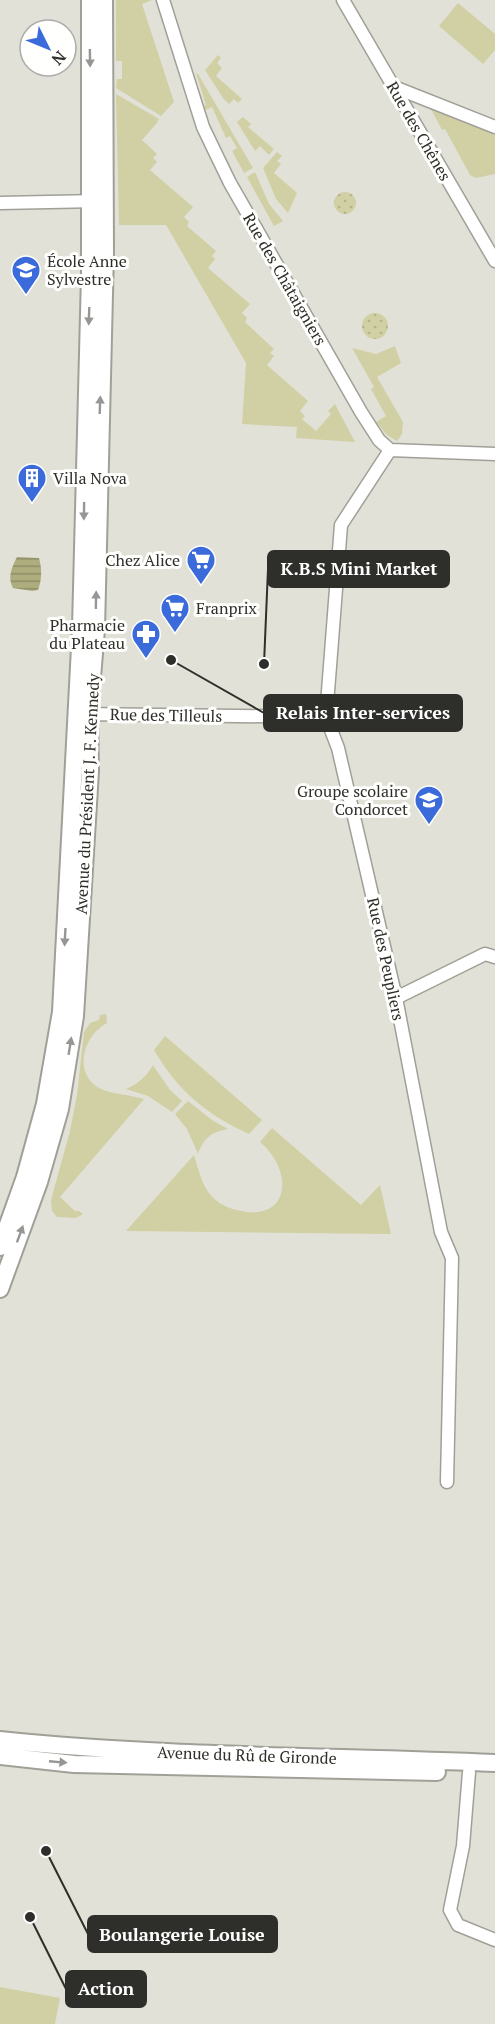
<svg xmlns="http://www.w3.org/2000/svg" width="495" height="2024" font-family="'PT Serif',serif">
  <defs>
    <pattern id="park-dots" width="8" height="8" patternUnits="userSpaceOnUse" patternTransform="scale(1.5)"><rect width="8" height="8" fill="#d1d0a4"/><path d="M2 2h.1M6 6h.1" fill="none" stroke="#b4b38d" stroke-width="1.8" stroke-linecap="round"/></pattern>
    <pattern id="water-rules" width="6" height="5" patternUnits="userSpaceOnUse" patternTransform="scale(1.5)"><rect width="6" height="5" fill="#aead7e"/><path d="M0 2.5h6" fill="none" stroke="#8e8d67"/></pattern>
  </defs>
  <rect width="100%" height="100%" fill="#e1e1d8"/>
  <path fill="#d1d0a4" d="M116 0H152L142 4 174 102 161 116 116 88 117 79H122V61H116Z
    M458 3 495 34V50L483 64 439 26Z
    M218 55 221 58 217 63 222 68 216 76 242 99 238 103 234 99 229 104 223 98 205 70Z
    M196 73 198 74 253 168 244 173 232 151 237 148 230 136 226 138 212 107 203 111 201 107 206 105Z
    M116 94 159 119 157 123 142 140 157 154 153 158 157 162 150 170 193 207 184 217 189 222 187 226 216 251 212 256 215 259 208 268 250 304 242 313 247 318 245 322 274 349 270 353 274 356 267 365 308 401 300 411 305 416 302 419 316 431 331 414 328 411 335 404 355 442 296 438 297 427 242 424 246 363 166 225H119Z
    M431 109 495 135V174L476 178 470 175 445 129 442 130Z
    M243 117 251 124 248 127 274 149 269 155 260 146 255 151 237 122Z
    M277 152 282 156 277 161 281 164 274 173 297 193 288 213 276 199 263 168Z
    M255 172 269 204 283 221 274 226 247 177Z
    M395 346 401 363 377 377 403 422 402 434 397 441 387 435 376 422 386 416 371 389 374 387 352 348 376 354Z
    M106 1014 107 1023C84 1035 72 1072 99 1088 110 1094 132 1095 144 1099L60 1197 75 1211H79L83 1214 76 1218 57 1217 52 1211 51 1200 70 1131 77 1095 84 1032 90 1023 99 1020 100 1015Z
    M165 1036 262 1120 249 1134C207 1115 177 1090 154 1050Z
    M153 1065 170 1090 182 1101 172 1112 148 1096 126 1089C139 1083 146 1077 153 1065Z
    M188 1101 212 1120 228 1129C211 1132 204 1138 198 1154L187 1129 175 1114Z
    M272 1128 361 1205 380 1185 391 1234 126 1231 194 1155C198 1168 201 1182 209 1193 216 1202 226 1208 237 1210 291 1224 294 1170 260 1142Z
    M0 1987 60 1998 55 2024H0Z"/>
  <path fill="url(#park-dots)" d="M334 203a11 11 0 1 1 22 0a11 11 0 1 1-22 0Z
    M362 326a13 13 0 1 1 26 0a13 13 0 1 1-26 0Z"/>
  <path fill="url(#water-rules)" d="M17 557 39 558C42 569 42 579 38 590L32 591 13 588C7 577 12 567 17 557Z"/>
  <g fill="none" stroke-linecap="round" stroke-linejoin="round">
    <g stroke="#a0a098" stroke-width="15">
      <path id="minor" d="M163 0 203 127 214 150 230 183 361 412 379 440 390 450 495 454
        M343 0 495 261
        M394 87 495 127
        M0 203 98 201
        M390 450 341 525 326 717 338 748 396 998 441 1232 452 1258 447 1482
        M82 714 326 717
        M396 998 485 954 495 957
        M469 1772 463 1846 450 1910 458 1925 495 1940"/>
    </g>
    <g stroke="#a0a098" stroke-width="20">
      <path id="secondary" d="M0 1247 25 1177 45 1104 61 1012 81 628 90 275V0
        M0 1289 39 1182 60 1109 75 1016 90 771 89 714 96 629 105 252 104 0
        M0 1740C165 1757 330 1756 495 1763
        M0 1756 74 1764 437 1772"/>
    </g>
    <use href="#minor" stroke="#fff" stroke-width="12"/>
    <use href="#secondary" stroke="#fff" stroke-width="16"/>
  </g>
  <defs><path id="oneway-solid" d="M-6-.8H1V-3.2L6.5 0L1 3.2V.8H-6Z" transform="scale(1.5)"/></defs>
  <g fill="#969694">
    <use href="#oneway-solid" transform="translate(90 58) rotate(89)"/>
    <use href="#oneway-solid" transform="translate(89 316) rotate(92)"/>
    <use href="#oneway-solid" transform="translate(100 405) rotate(-88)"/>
    <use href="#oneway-solid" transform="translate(84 511) rotate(91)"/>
    <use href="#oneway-solid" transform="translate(96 600) rotate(-89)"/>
    <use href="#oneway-solid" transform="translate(65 937) rotate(93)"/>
    <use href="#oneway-solid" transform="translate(70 1046) rotate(-81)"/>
    <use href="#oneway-solid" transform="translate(20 1234) rotate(-70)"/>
    <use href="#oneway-solid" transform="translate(58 1762) rotate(5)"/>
  </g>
  <defs>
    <g id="school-pin" transform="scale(1.5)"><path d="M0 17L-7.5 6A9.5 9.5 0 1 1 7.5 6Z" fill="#3b6adb" stroke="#fffffe"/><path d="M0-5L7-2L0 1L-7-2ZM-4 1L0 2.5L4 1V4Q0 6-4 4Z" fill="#fff"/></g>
    <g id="building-pin" transform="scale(1.5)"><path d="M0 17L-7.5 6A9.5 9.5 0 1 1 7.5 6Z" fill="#3b6adb" stroke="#fffffe"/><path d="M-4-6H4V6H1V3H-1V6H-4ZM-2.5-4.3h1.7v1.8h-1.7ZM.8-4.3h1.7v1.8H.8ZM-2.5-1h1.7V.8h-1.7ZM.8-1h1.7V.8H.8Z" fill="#fff"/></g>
    <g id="supermarket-pin" transform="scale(1.5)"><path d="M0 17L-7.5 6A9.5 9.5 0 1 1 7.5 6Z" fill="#3b6adb" stroke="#fffffe"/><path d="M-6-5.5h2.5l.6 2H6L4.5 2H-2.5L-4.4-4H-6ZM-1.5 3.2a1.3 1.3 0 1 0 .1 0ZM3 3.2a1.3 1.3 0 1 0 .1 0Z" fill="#fff"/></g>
    <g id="pharmacy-pin" transform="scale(1.5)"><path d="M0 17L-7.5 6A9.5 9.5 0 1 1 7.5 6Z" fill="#3b6adb" stroke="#fffffe"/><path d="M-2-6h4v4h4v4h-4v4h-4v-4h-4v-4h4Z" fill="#fff"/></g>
  </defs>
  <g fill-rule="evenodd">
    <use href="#school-pin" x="26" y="270"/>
    <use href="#building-pin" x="32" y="478"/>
    <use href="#supermarket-pin" x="201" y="560"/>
    <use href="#supermarket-pin" x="175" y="608"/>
    <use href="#pharmacy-pin" x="146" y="634"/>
    <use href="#school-pin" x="429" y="800"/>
  </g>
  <g text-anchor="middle" stroke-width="6" stroke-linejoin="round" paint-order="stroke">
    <g font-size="16" fill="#2e2e2a" stroke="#fffffe">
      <text transform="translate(419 131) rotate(60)" y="6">Rue des Chênes</text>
      <text transform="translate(285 279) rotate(60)" y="6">Rue des Châtaigniers</text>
      <text transform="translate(166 715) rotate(1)" y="6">Rue des Tilleuls</text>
      <text transform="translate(87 794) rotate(-87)" y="6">Avenue du Président J. F. Kennedy</text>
      <text transform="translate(386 959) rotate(78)" y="6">Rue des Peupliers</text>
      <text transform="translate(247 1755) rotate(2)" y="6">Avenue du Rû de Gironde</text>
    </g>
    <g font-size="16" fill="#2e2e2a" stroke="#fffffe" text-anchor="start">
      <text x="47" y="267">École Anne<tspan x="47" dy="18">Sylvestre</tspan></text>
      <text x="53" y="484">Villa Nova</text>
      <text x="180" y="566" text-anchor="end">Chez Alice</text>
      <text x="196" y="614">Franprix</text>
      <text x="125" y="631" text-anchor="end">Pharmacie<tspan x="125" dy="18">du Plateau</tspan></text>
      <text x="408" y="797" text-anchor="end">Groupe scolaire<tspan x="408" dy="18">Condorcet</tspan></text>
    </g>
  </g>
  <path fill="none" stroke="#2e2e2a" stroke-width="2" d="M264 664L268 569M171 660L264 713M46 1851L88 1934M30 1917L66 1989"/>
  <g fill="#2e2e2a" stroke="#fffffe" stroke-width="2">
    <circle cx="264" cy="664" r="6"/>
    <circle cx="171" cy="660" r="6"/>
    <circle cx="46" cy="1851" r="6"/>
    <circle cx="30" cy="1917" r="6"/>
  </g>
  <g fill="#2e2e2a" stroke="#2e2e2a" stroke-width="2">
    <rect x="268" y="551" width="181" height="36" rx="6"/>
    <rect x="264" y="695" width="198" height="36" rx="6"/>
    <rect x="88" y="1916" width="189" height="36" rx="6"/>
    <rect x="66" y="1971" width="80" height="36" rx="6"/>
  </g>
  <g font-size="18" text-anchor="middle" font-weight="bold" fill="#fff">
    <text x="359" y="575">K.B.S Mini Market</text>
    <text x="363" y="719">Relais Inter-services</text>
    <text x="182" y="1941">Boulangerie Louise</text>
    <text x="106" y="1995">Action</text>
  </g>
  <g transform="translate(48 48) rotate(133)"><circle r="28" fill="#fffffe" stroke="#ababa9" stroke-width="1.5"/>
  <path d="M0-4.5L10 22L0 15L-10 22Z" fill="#3b6adb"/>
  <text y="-9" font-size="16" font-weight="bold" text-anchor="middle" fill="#2e2e2a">N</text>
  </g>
</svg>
